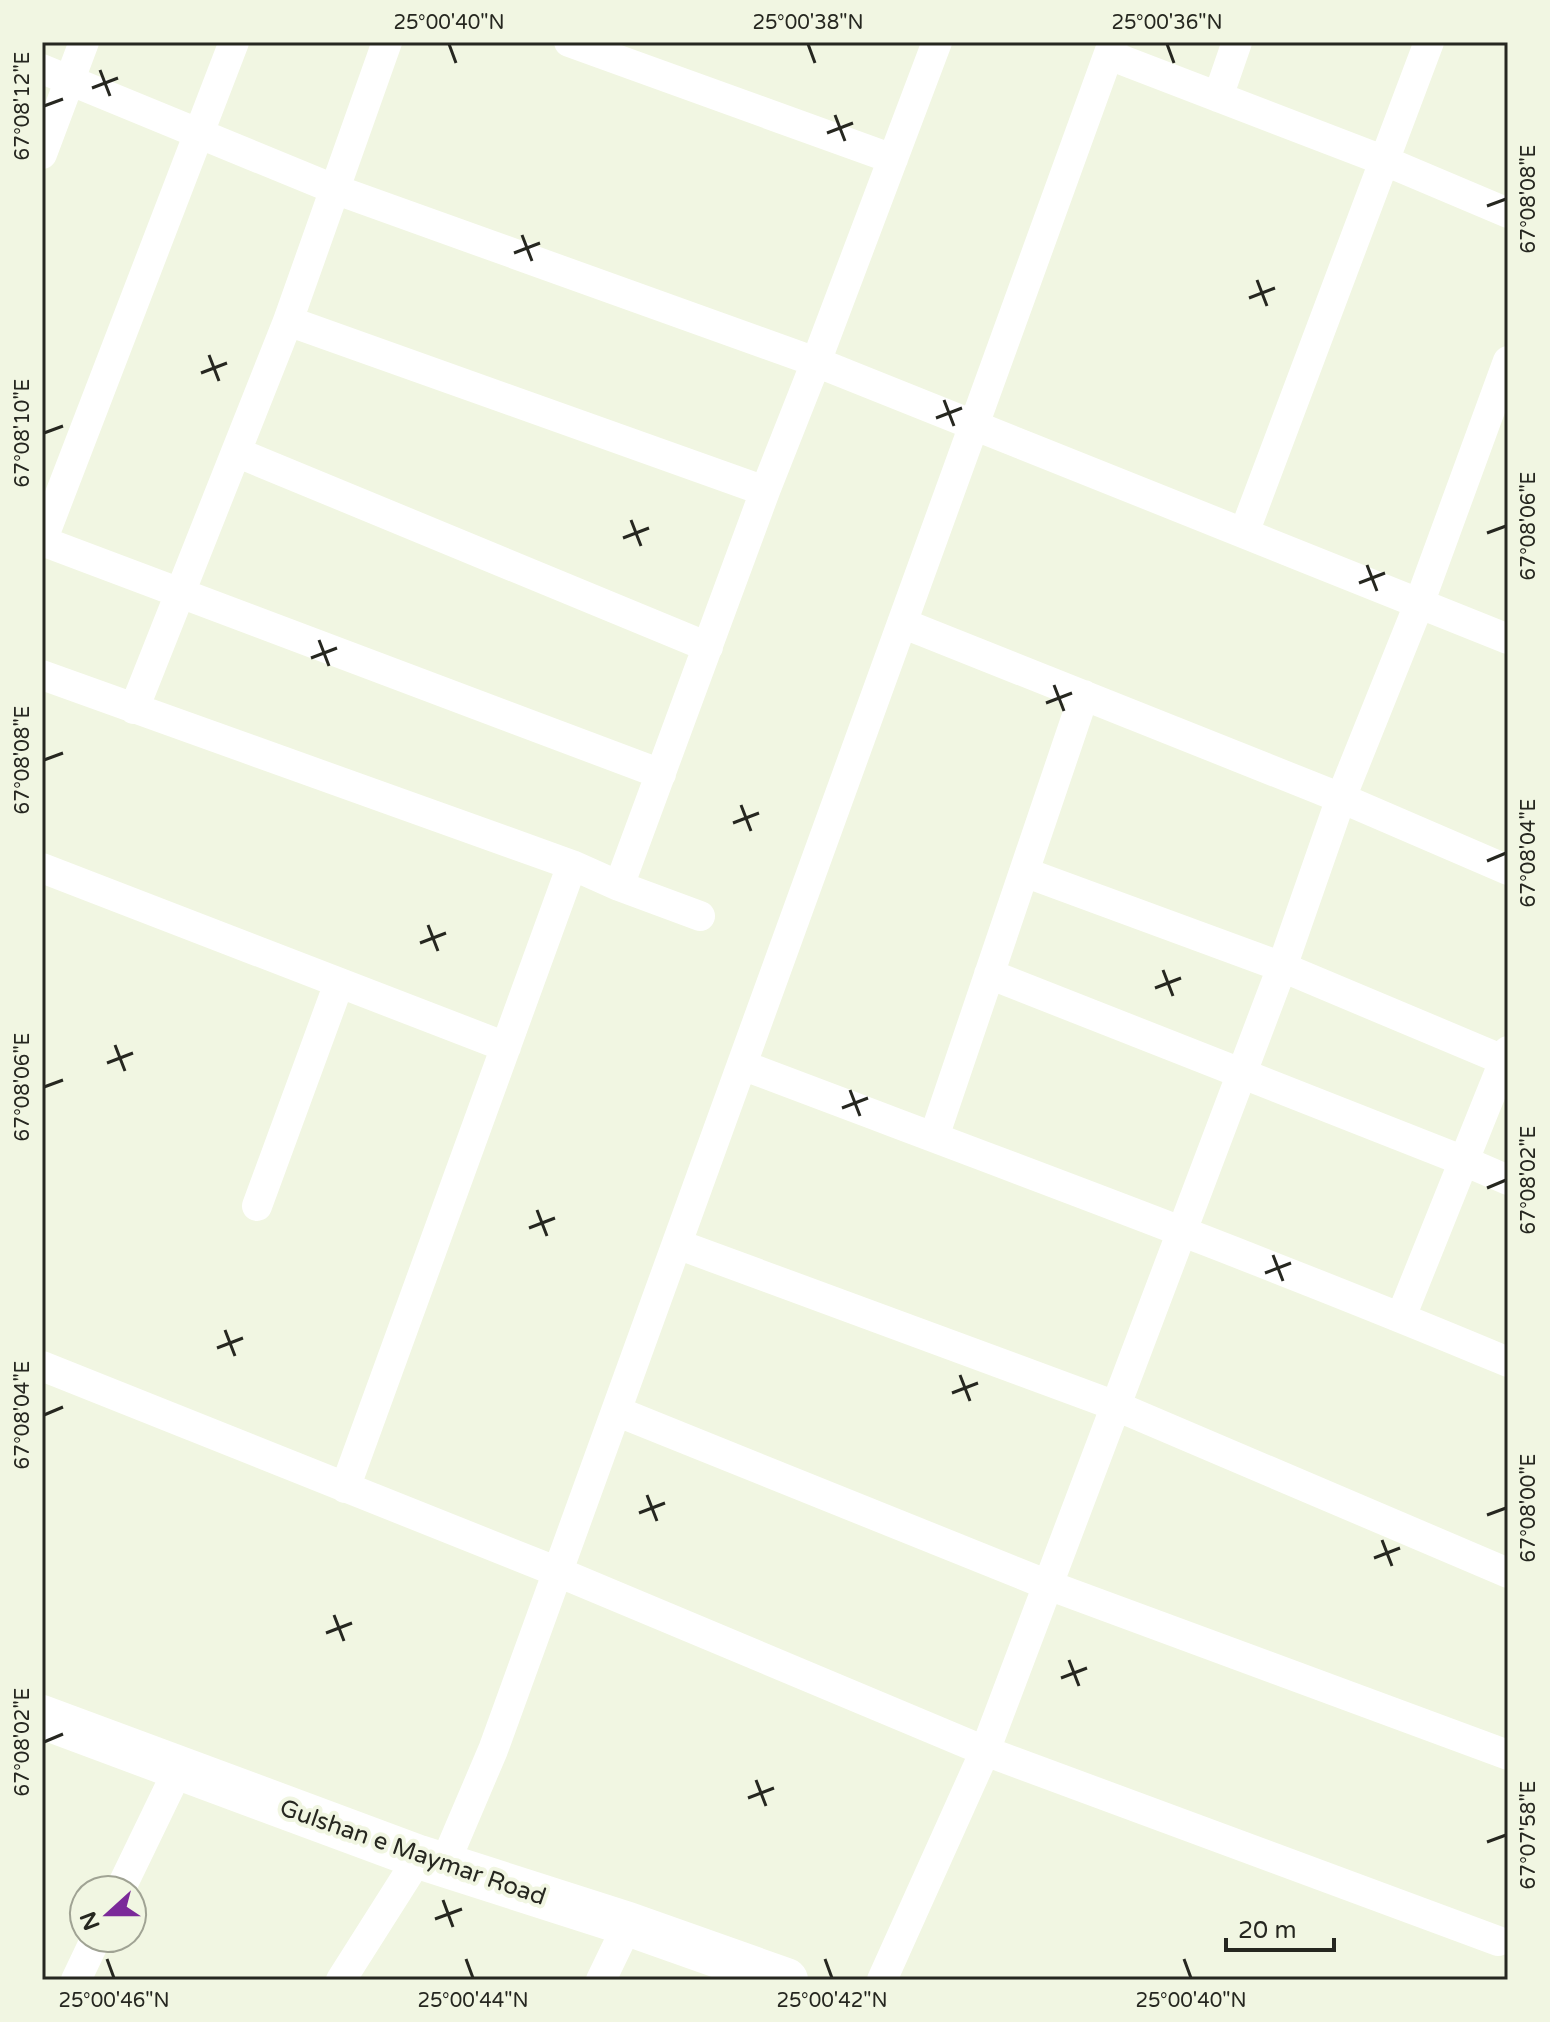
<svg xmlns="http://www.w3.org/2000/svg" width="1550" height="2022" font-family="'Varela Round',sans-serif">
  <rect width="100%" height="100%" fill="#f1f6e2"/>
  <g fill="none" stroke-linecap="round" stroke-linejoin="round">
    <path stroke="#fff" stroke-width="30" d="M234 42 42 541 661 774
      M387 42 288 321 765 491
      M569 42 893 159
      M1109 55 1385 161 1508 213
      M42 69 334 189 816 362 1508 639
      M1218 97 1237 42
      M42 154 84 42
      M236 452 708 647
      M1244 533 1429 42
      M902 623 1341 798 1508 870
      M42 675 572 865 619 886 700 916
      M134 709 288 321
      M42 868 506 1047
      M1024 872 1282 967 1508 1062
      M619 886 765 491 816 362 937 42
      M989 974 1464 1161 1508 1180
      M742 1065C998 1162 1255 1256 1508 1362
      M934 1137 1084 695
      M257 1206 339 983
      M677 1244 1116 1406 1508 1573
      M1401 1317 1508 1051
      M42 1366 558 1572 985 1751 1498 1941
      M616 1411 1048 1585 1508 1755
      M345 1488 572 865
      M444 1865 493 1750 1113 42
      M120 1890 179 1768
      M76 1980 96 1938
      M341 1980 419 1857
      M601 1980 628 1924
      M882 1980 985 1751 1282 967 1341 798 1419 604 1508 361"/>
    <path stroke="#fff" stroke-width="44" d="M42 1717 419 1857 628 1924 786 1980"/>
  </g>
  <path fill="none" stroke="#262720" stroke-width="3" d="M449 44 456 63M808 44 815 63M1167 44 1174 63M100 70 110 96M92 88 118 78M44 106 63 99M835 115 845 141M827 133 853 123M1487 206 1506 199M522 235 532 261M514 253 540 243M1257 280 1267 306M1249 298 1275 288M209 355 219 381M201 373 227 363M944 400 954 426M936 418 962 408M44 433 63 426M631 520 641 546M1487 533 1506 526M623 538 649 528M1367 565 1377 591M1359 583 1385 573M319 640 329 666M311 658 337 648M1054 685 1064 711M1046 703 1072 693M44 760 63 753M741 805 751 831M733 823 759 813M1487 861 1506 853M428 925 438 951M420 943 446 933M1163 970 1173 996M1155 988 1181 978M115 1045 125 1071M107 1063 133 1053M44 1087 63 1080M850 1090 860 1116M842 1108 868 1098M1487 1188 1506 1180M537 1210 547 1236M529 1228 555 1218M1273 1255 1283 1281M1265 1273 1291 1263M225 1330 235 1356M217 1348 243 1338M960 1375 970 1401M952 1393 978 1383M44 1415 63 1407M647 1495 657 1521M639 1513 665 1503M1487 1515 1506 1508M1382 1540 1392 1566M1374 1558 1400 1548M334 1615 344 1641M326 1633 352 1623M1069 1660 1079 1686M1061 1678 1087 1668M44 1742 63 1734M756 1780 766 1806M748 1798 774 1788M1487 1842 1506 1835M443 1900 453 1927M435 1919 462 1909M107 1959 114 1978M466 1959 473 1978M825 1959 832 1978M1184 1959 1191 1978"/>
  <g text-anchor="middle" stroke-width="8" stroke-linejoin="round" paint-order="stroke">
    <g font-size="24" fill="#262720" stroke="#f1f6e2">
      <text transform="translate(413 1852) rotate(19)" y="8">Gulshan e Maymar Road</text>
    </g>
  </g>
  <rect width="1550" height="2022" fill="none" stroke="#f1f6e2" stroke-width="88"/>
  <g transform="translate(108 1914) rotate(249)"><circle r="38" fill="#f1f6e2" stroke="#a0a394" stroke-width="2"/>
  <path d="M0-6L14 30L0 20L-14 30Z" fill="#7b2999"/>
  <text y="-12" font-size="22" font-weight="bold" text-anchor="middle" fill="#262720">N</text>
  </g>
  <path d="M1226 1938v12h108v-12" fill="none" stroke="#262720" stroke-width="4"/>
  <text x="1238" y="1938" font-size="24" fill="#262720" stroke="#f1f6e2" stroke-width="6" paint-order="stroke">20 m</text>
  <rect x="44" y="44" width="1462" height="1934" fill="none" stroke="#262720" stroke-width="3"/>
  <g font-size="20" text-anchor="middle" fill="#262720">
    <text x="449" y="29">25°00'40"N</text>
    <text x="808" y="29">25°00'38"N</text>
    <text x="1167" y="29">25°00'36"N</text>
    <text transform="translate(22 106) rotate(-90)" y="7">67°08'12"E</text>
    <text transform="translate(1528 199) rotate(-90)" y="7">67°08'08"E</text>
    <text transform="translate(22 433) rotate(-90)" y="7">67°08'10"E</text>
    <text transform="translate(1528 526) rotate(-90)" y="7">67°08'06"E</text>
    <text transform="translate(22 760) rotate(-90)" y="7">67°08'08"E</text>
    <text transform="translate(1528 853) rotate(-90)" y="7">67°08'04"E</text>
    <text transform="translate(22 1087) rotate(-90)" y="7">67°08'06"E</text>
    <text transform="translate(1528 1180) rotate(-90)" y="7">67°08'02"E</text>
    <text transform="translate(22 1415) rotate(-90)" y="7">67°08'04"E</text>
    <text transform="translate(1528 1508) rotate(-90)" y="7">67°08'00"E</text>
    <text transform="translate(22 1742) rotate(-90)" y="7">67°08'02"E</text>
    <text transform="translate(1528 1835) rotate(-90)" y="7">67°07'58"E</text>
    <text x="114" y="2007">25°00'46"N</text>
    <text x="473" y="2007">25°00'44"N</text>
    <text x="832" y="2007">25°00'42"N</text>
    <text x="1191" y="2007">25°00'40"N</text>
  </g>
</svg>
